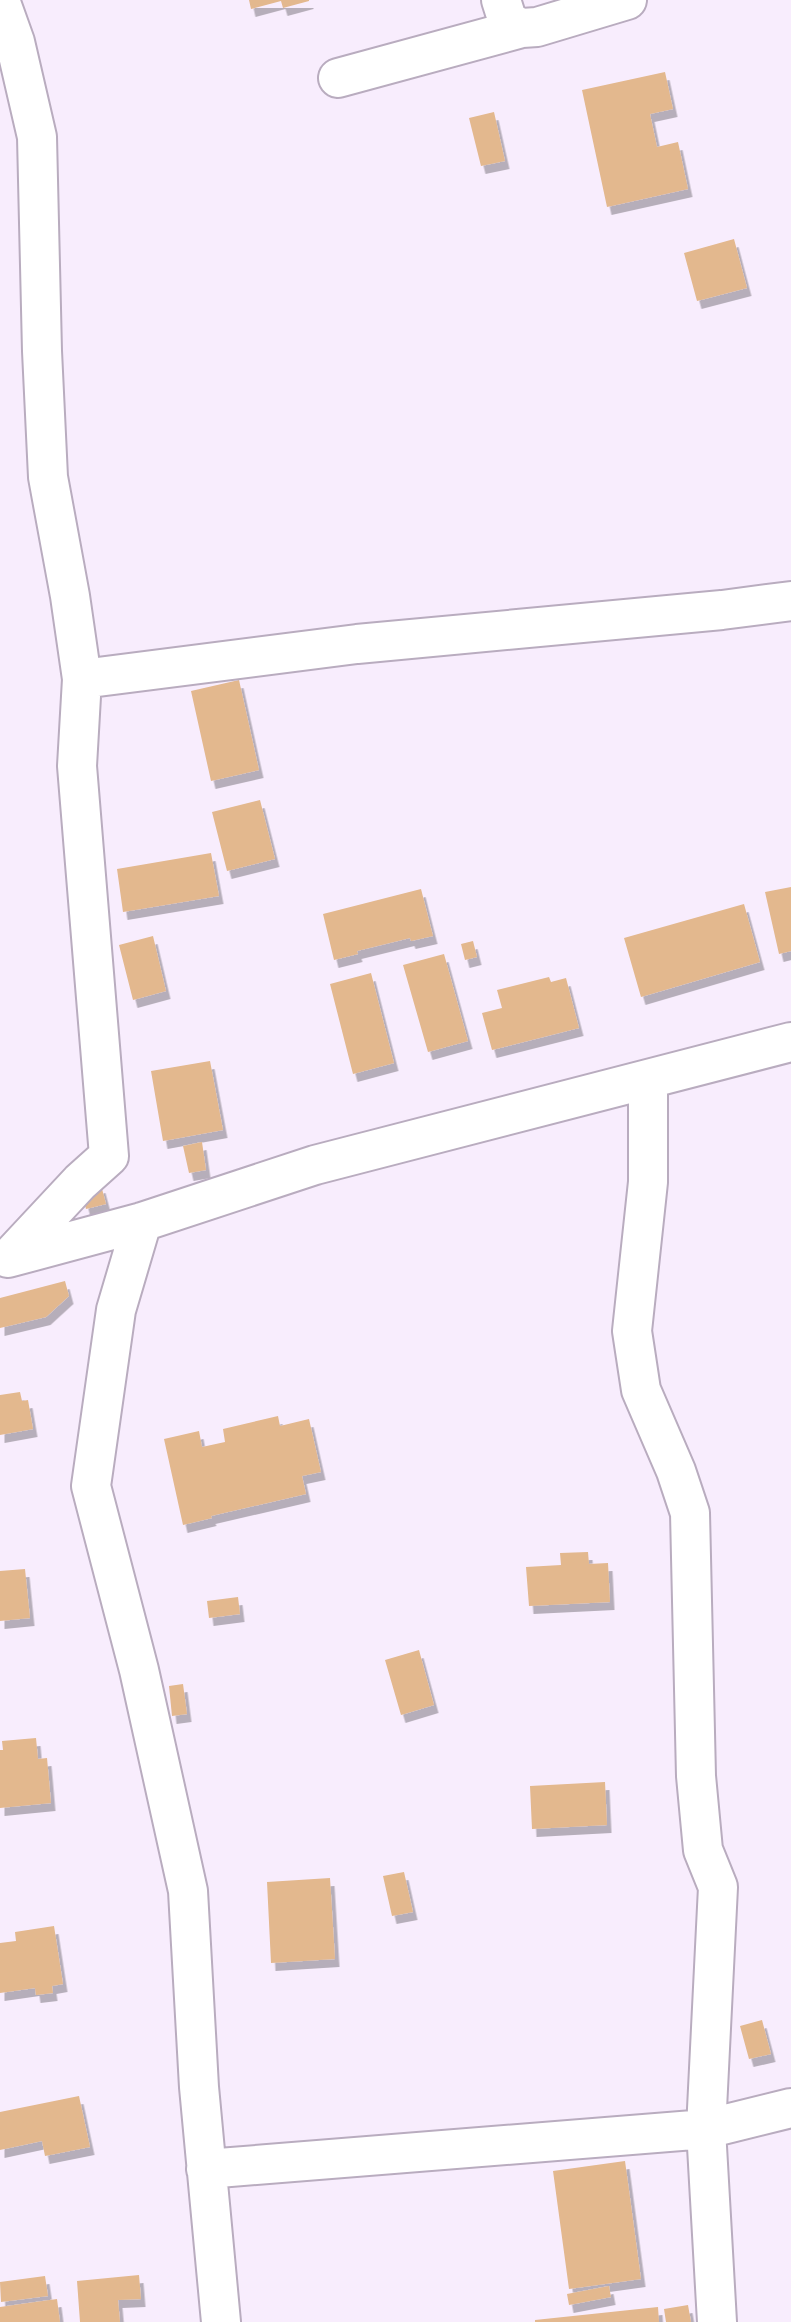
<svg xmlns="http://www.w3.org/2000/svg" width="791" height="2322" font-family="'Nunito Sans',sans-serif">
  <defs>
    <filter id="shadow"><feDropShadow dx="4.5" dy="8" stdDeviation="0" flood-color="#0004"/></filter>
  </defs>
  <rect width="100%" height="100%" fill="#f8edfd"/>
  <path fill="#e3b88e" filter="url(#shadow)" d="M249 0H309V1L283 8 281 1 251 9Z
    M665 72 673 109 650 114 657 147 678 142 688 189 607 207 582 90Z
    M494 112 505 161 481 166 469 118Z
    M734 239 747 288 697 301 684 253Z
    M239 680 259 770 211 781 191 691Z
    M260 800 275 859 227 871 212 812Z
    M211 853 219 896 123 912 117 869Z
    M791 887V951L779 954 765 892Z
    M421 889 433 936 411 941 410 938 357 951 358 954 334 960 323 914Z
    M744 904 760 962 641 997 624 938Z
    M153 936 166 991 133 1000 119 945Z
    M473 941 477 957 465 960 461 944Z
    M444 954 468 1041 428 1052 403 965Z
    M371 973 394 1063 353 1074 330 984Z
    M549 977 551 982 566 978 579 1028 492 1050 482 1013 502 1008 497 990Z
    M210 1061 223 1130 163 1141 151 1071Z
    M202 1142 206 1170 189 1173 183 1146Z
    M101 1185 106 1204 86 1209 81 1190Z
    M65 1281 69 1296 46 1317 0 1328V1298Z
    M20 1392 22 1401 28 1400 33 1429 0 1435V1395Z
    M278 1416 280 1426 309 1419 321 1472 302 1476 306 1494 211 1516 212 1518 183 1525 164 1439 199 1431 202 1447 225 1442 223 1429Z
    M588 1552 589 1564 608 1563 610 1602 529 1606 526 1567 561 1565 560 1553Z
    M25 1569 30 1618 0 1621V1571Z
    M238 1597 240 1614 209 1618 207 1601Z
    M419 1650 434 1705 401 1715 385 1660Z
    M183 1684 187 1714 172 1716 169 1686Z
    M36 1738 38 1759 47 1758 51 1803 0 1808V1750H3L2 1741Z
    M605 1782 607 1825 532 1829 530 1786Z
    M404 1872 413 1912 392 1916 383 1876Z
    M330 1878 335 1959 271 1963 267 1882Z
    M54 1926 63 1984 52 1986 53 1993 36 1995 35 1988 0 1993V1943L16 1941 15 1932Z
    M762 2020 771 2054 749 2059 740 2026Z
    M79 2096 90 2147 45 2156 42 2141 0 2150V2112Z
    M625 2161 641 2279 569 2289 553 2171Z
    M139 2275 141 2299 118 2300 120 2322H80L77 2281Z
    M45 2276 48 2296 1 2302 0 2282Z
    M609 2286 611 2297 569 2305 567 2294Z
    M57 2299 60 2322H0V2307Z
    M688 2305 691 2322H666L664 2309Z
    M658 2307 659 2322H535V2320Z"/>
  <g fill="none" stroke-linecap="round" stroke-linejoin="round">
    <g stroke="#b9acbf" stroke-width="42">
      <path id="street" d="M0 0 15 42 37 137 42 351 48 477 70 596 82 679 77 766 109 1156 80 1182 10 1257
        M501 0 508 22 522 28 537 27 627 0
        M338 78 522 28
        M82 679 357 644 722 610 791 601
        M648 1079V1182L632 1331 641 1390 676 1471 690 1513 696 1776 703 1850 718 1887 706 2129 717 2322
        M142 1222 116 1310 91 1486 139 1670 188 1891 199 2087 221 2322
        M8 1258 142 1222 315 1165 791 1042
        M206 2169 706 2129 791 2108"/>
    </g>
    <use href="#street" stroke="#fff" stroke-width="38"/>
  </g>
</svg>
